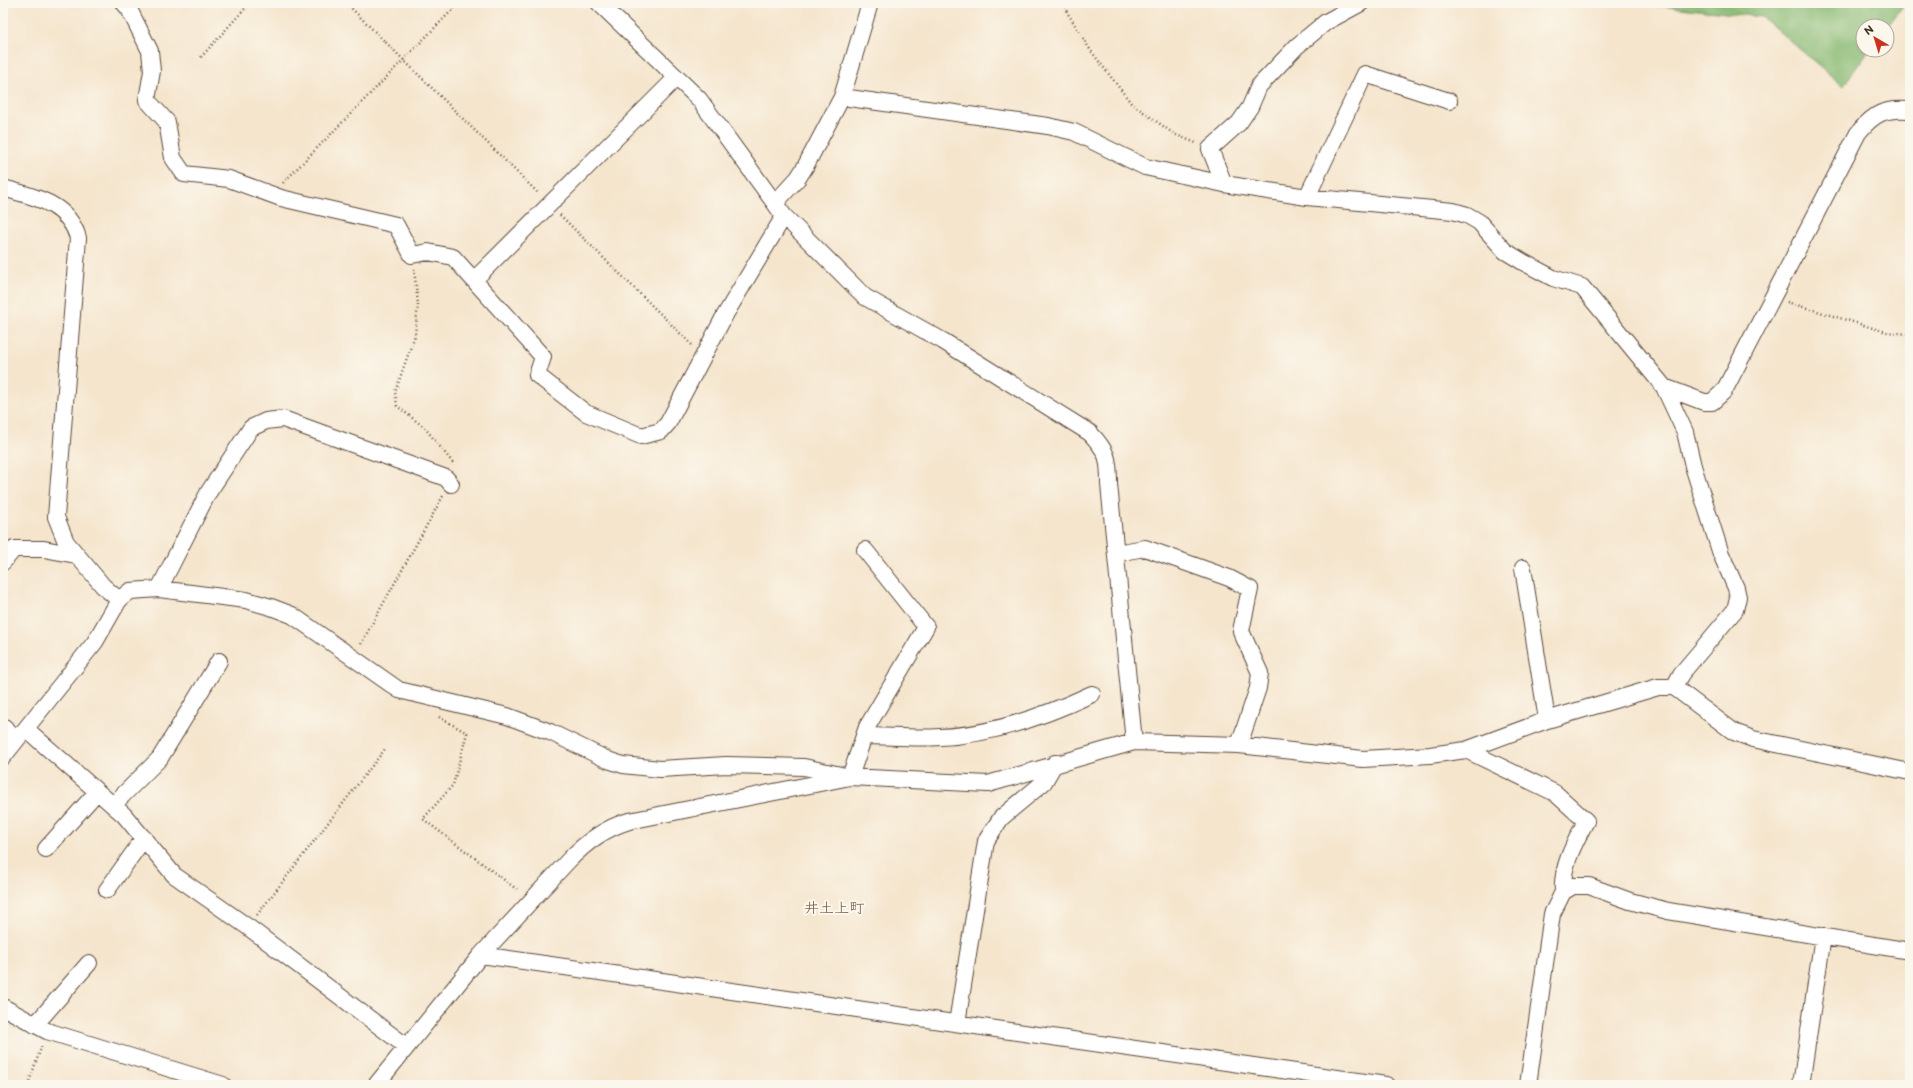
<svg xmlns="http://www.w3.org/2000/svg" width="1913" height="1088" font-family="'Balsamiq Sans','Klee One',sans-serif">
  <rect width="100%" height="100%" fill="#fbf7ec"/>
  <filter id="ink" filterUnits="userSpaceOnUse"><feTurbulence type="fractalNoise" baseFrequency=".025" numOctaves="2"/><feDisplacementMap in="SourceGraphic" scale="8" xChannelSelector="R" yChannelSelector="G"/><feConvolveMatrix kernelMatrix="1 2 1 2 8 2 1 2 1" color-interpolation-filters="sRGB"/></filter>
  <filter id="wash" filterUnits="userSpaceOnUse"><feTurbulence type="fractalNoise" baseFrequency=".012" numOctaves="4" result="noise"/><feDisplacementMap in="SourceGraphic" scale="16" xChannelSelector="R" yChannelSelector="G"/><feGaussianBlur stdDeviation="0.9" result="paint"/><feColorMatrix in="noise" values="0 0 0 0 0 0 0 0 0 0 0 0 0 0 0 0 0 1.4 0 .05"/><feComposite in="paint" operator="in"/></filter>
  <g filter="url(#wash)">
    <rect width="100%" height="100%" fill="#f5e5cd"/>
    <path fill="#89ba73" stroke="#627248" d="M1503 3H1905L1887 27 1863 26V50H1869L1843 86 1762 17 1642 4H1507Z"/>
  </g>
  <g filter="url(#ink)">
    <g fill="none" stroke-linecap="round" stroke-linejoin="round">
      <g stroke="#574638" stroke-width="18">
        <path id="street" d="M124 3 129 9 150 51 152 71 147 100 167 122 173 158 184 174 229 179 281 198 396 225 412 255 428 252 453 257 543 357 537 375 586 413 641 436 661 431 668 423 725 315 784 216
          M599 3 699 99 784 216 865 297 943 341 1090 433C1108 452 1109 459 1109 484L1134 742
          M842 97 1048 126 1074 132 1145 167 1224 184 1307 197 1453 211 1467 215 1479 222 1505 251 1523 262 1553 278 1582 287 1664 387 1685 432 1693 466 1721 554 1736 588 1738 597 1735 610 1681 674 1674 687
          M1224 184 1210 149 1239 123 1250 107 1259 86 1297 46 1326 22 1361 3
          M3 188C35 197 68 203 78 238L56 517 66 542 103 586 119 600
          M1307 197 1365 74 1449 101
          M776 202 798 178 805 167 842 97 870 3
          M474 280 676 78
          M1664 387 1704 402H1712L1724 391 1858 133C1874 113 1885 108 1910 110
          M1116 553 1145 548 1229 578 1250 589 1241 631 1260 673 1258 688 1239 745
          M3 562 14 549H44L76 555
          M1523 568 1547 720
          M159 589 208 493 251 428 266 421 283 419 446 478 451 484
          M3 726 17 739
          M26 729 124 815 174 875 248 927 407 1047
          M864 736C889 736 915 739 940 737 991 735 1047 715 1092 694
          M1466 750 1555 793 1586 821C1575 842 1561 867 1563 892
          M3 757 95 642 119 600 130 591 159 589 246 600 271 607 292 615 399 690 507 716 550 732 608 760 623 765 660 769 726 765 804 767 850 777 867 727 926 627 865 550
          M113 805 160 758 219 661
          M46 849 97 792
          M107 890 144 838
          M481 955 1386 1085
          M3 1007 47 1031 223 1085
          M957 1023 986 841 1001 818 1044 782 1055 763
          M35 1025 89 963
          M376 1085 481 955 568 861C585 843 605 828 629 821L850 777 988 784 1134 742 1239 745 1363 759 1430 755 1466 750 1547 720 1658 687H1674L1734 732 1753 739 1910 772
          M1528 1085 1552 914 1563 892 1573 886H1589L1630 901 1668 911 1910 951
          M1801 1085 1823 936"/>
      </g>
      <path stroke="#574638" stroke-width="2.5" stroke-dasharray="1 3" stroke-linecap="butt" d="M346 3 539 194
        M1064 3 1067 12 1091 51 1131 103 1174 134 1196 143
        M201 57 250 3
        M283 183 459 3
        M560 215 693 346
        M414 269 418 304 415 335 395 392 397 406 425 428 453 463
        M1787 302 1886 332 1910 334
        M361 644 443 496
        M439 717 467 733 453 785 423 819 519 891
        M257 915 385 749
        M28 1085 42 1045"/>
      <use href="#street" stroke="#fff" stroke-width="16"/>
    </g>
  </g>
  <g text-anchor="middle" stroke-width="4" stroke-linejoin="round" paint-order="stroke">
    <g font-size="15" fill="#72553b" stroke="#fbf7ec">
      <text x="834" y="913">井土上町</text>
    </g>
  </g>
  <rect width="1913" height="1088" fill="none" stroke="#fbf7ec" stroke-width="16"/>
  <g transform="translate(1875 38) rotate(322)"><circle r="19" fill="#fbf7ec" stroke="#aea59a"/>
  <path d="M0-3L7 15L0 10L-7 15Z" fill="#c8321e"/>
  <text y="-6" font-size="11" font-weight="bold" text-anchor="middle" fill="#3b2a1e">N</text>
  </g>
</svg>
